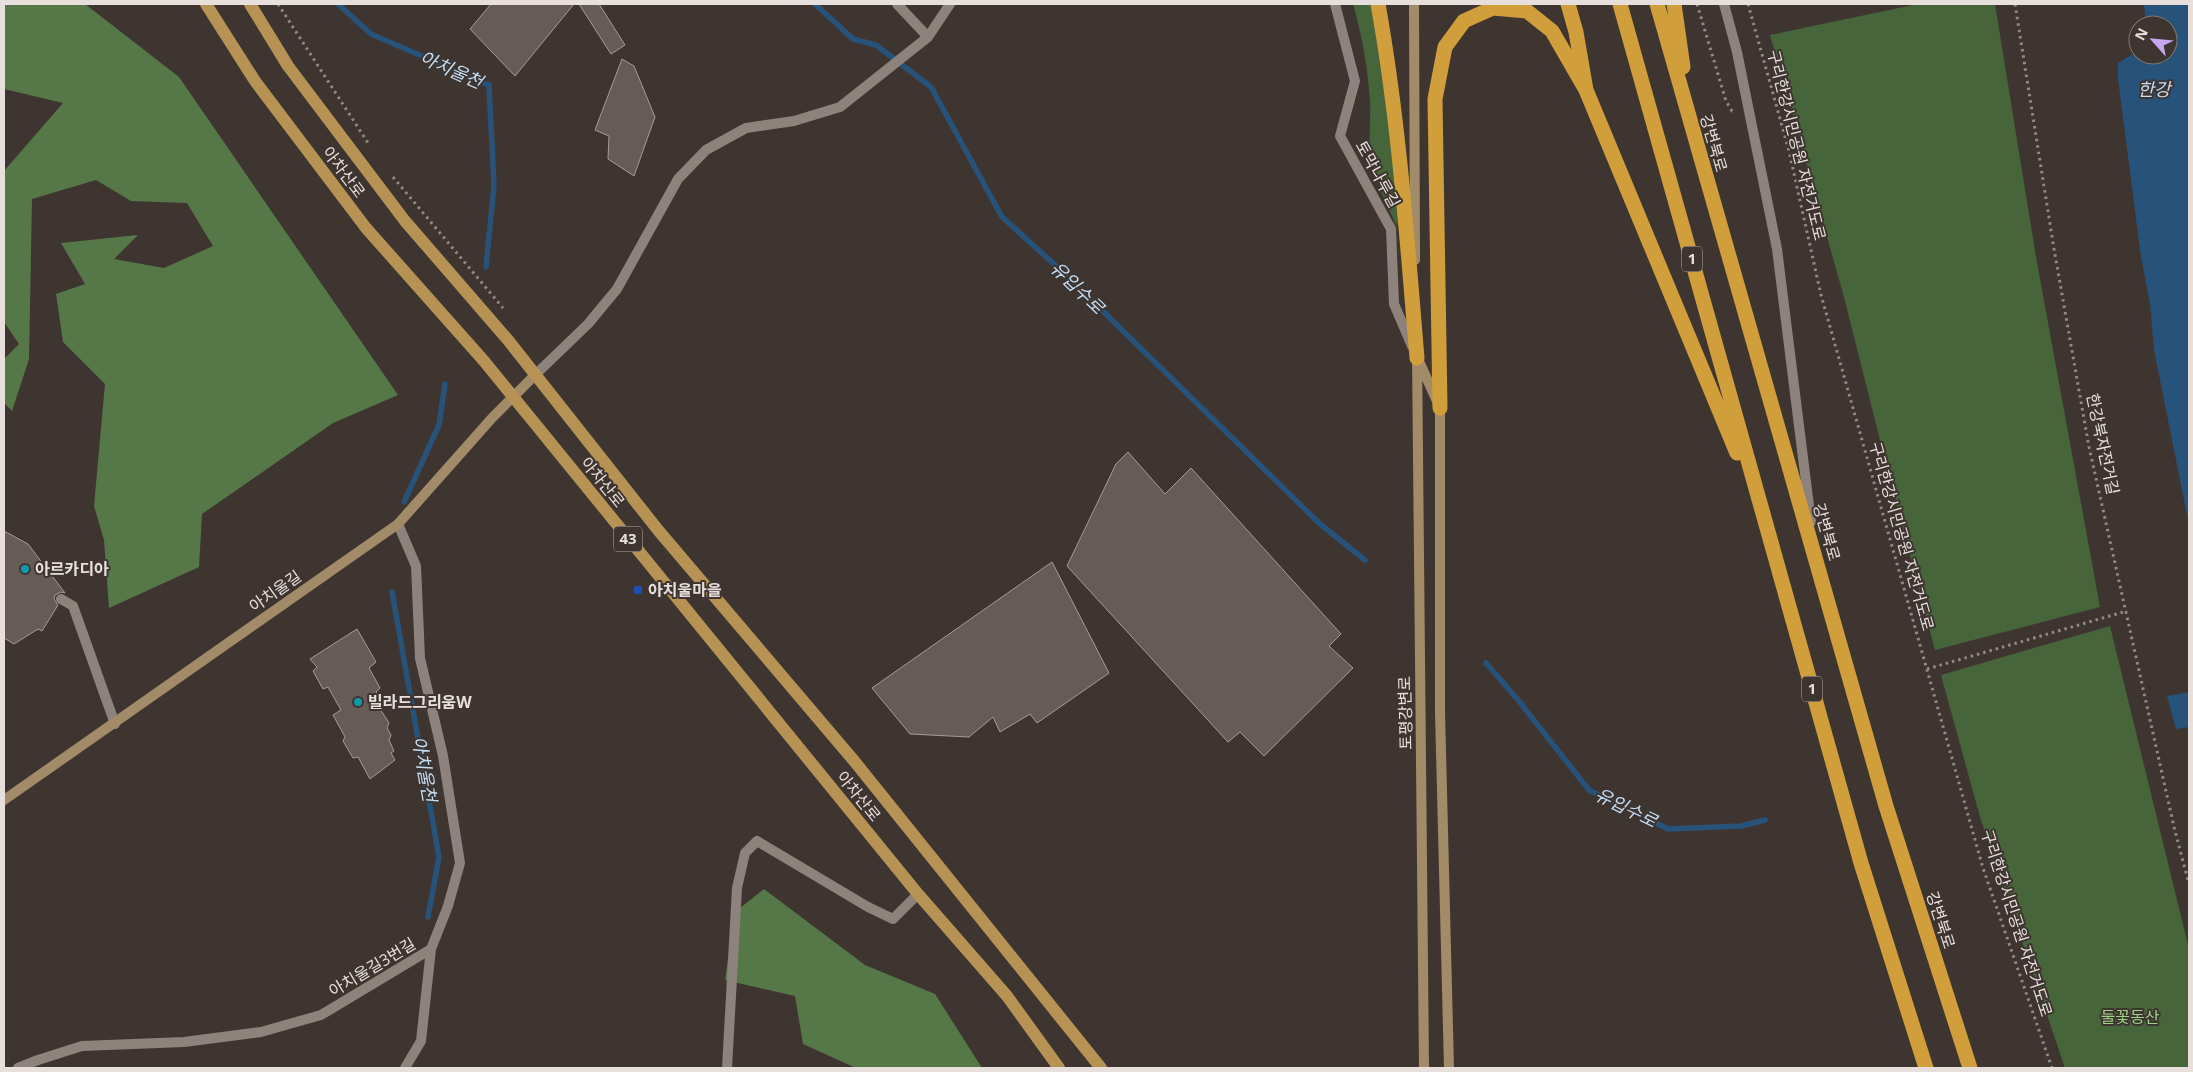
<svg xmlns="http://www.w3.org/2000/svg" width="2193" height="1072" font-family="'Open Sans','Noto Sans KR',sans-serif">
  <rect width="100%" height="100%" fill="#3f3530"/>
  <path fill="#46653b" d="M1353 4H1372L1388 95 1399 211 1397 227C1387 205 1376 183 1371 159 1368 141 1371 121 1370 102 1368 68 1362 36 1353 4Z
    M1918 4H1995L2036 257 2100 607 1935 650 1890 480 1844 297 1770 35Z
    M2110 626 2189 949V1068H2065L1980 817 1941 675Z"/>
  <path fill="#567849" d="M4 4H85L179 77 398 395 333 423 202 514 199 567 109 608 104 540 94 506 105 384 63 342 56 294 85 284 61 243 138 235 114 259 164 268 213 246 187 203 131 201 96 180 32 199 29 359 12 411 4 403V359L19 344 4 322V171L63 103 4 89Z
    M764 889 865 965 935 994 982 1068H856L803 1044 795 996 725 980 735 912Z"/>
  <path fill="#275279" d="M2144 4H2189V525L2154 350 2150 304 2141 257 2118 79V63L2138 51V55H2168V25H2146Z
    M2189 692V727L2176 729 2167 696Z"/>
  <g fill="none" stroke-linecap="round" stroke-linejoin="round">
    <path stroke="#275279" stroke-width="5.5" d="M338 4 371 34 489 85 494 185 486 267
      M815 4 853 39 876 45 931 87 1002 217 1065 274 1319 523 1365 560
      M404 502 439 425 445 384
      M392 592 439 857 428 917
      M1486 663 1518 700 1589 790 1668 829 1741 826 1765 820"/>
  </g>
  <path fill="#665b56" stroke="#a79b95" d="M491 4H574L515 76 470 29Z
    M579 4H599L625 45 611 54Z
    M622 59 634 66 655 117 634 176 608 159 609 136 595 130Z
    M1128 452 1165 494 1191 468 1341 634 1329 646 1353 668 1264 756 1240 732 1228 742 1067 566 1116 464Z
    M4 531 28 544 65 593 61 592 55 595 54 599 58 605 42 631 38 629 14 644 4 638Z
    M1052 562 1109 673 1037 723 1030 714 1000 732 993 717 969 737 910 734 872 688Z
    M357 629 376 662 369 668 380 688 376 692 382 700 377 704 389 723 387 728 391 735 389 740 394 751 391 753 395 760 370 779 358 757 353 758 343 741 345 737 333 715 341 710 328 687 323 689 313 671 317 667 310 659Z"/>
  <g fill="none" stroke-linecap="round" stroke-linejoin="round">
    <path stroke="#928a86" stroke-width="3" stroke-dasharray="2.5 4" stroke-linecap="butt" d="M278 4 370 146
      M1697 4 1726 101 1732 111 1736 110
      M1748 4 1789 151 1821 295 1983 868 2052 1068
      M2015 4 2054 249 2089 447 2174 827 2189 884
      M393 177 503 308
      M1927 669 2127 611"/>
    <path stroke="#8e827d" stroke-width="10" d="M897 4 928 37
      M1724 4 1737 52 1777 249 1811 522
      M535 375 588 324 617 289 678 179 706 150 746 128 794 121 840 107 928 37 950 4
      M61 599 73 606 115 724"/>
    <path stroke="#8e827d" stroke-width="10" d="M1335 4 1355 81 1340 136 1391 229 1394 304 1412 346
      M18 1068 38 1060 82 1046 184 1042 261 1032 321 1015 431 949 448 906 460 863 443 756 420 658 416 566 398 524
      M405 1068 421 1041 431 949
      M727 1068 737 888 745 853 757 841 868 907 893 919 918 894"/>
    <path stroke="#a28b69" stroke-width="10" d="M1414 4 1415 260
      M1417 352 1424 1068
      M1419 361 1440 408V712L1449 1068
      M4 800 398 524 492 418 535 375"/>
    <path stroke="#b69355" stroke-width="12" d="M206 4 255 81 366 228 484 361 918 894 1007 996 1059 1068
      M250 4 288 66 405 221 508 340 658 530 855 762 1101 1068"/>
    <path stroke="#d09f3b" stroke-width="15" d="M1378 4C1399 121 1407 239 1417 358
      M1568 4 1576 32 1586 90 1737 453
      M1620 4 1861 863 1926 1068
      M1657 4 1886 806 1970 1068
      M1674 4 1683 67
      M1440 408 1435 99 1445 47 1464 21 1493 8 1527 11 1552 31 1586 90"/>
  </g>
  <g fill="#0f9aa8" stroke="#3f3530" stroke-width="2">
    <circle cx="25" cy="569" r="5"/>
    <circle cx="358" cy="702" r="5"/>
  </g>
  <rect fill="#1a4fb4" stroke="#3f3530" stroke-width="2" x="633" y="585" width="10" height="10" rx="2.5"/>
  <g text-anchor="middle" stroke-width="4" stroke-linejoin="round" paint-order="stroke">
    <g fill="#3f3530" stroke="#b4aca8" stroke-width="1">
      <rect x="1682" y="246.5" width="20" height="25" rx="4"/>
      <rect x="614" y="526.5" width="28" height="25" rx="4"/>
      <rect x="1802" y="676.5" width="20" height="25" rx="4"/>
    </g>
    <g font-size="15" font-weight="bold" fill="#e6dfdc">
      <text x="1692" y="264">1</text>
      <text x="628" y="544">43</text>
      <text x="1812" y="694">1</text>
    </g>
    <g font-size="16" fill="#e6dfdc" stroke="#3f3530">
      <text transform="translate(1714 143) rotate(74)" y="6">강변북로</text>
      <text transform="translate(1797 145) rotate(76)" y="6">구리한강시민공원 자전거도로</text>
      <text transform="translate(344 172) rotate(53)" y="6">아차산로</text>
      <text transform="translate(1378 174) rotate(61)" y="6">토막나루길</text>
      <text transform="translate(2103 444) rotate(78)" y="6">한강북자전거길</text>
      <text transform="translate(603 482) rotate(51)" y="6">아차산로</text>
      <text transform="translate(1827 532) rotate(74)" y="6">강변북로</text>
      <text transform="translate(1902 536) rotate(74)" y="6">구리한강시민공원 자전거도로</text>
      <text transform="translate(275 591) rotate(-35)" y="6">아치울길</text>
      <text transform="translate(1405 713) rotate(-91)" y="6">토평강변로</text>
      <text transform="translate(859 796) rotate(51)" y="6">아차산로</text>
      <text transform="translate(1941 920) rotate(72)" y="6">강변북로</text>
      <text transform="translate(2017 923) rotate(72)" y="6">구리한강시민공원 자전거도로</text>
      <text transform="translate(372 967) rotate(-31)" y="6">아치울길3번길</text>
    </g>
    <g font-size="16" font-weight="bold" fill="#e6dfdc" stroke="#3f3530" text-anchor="start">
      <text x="35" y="575">아르카디아</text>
      <text x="648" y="596">아치울마을</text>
      <text x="368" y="708">빌라드그리움W</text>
    </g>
    <g font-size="16" fill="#9dd28a" stroke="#3f3530">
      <text x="2130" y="1023">둘꽃동산</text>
    </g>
    <g font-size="18" font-style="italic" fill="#c3ddf6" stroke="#3f3530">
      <text transform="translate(451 70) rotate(24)" y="6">아치울천</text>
      <text x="2154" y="96">한강</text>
      <text transform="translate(1077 288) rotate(44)" y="6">유입수로</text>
      <text transform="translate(424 769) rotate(80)" y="6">아치울천</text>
      <text transform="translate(1626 808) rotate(26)" y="6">유입수로</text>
    </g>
  </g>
  <rect width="2193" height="1072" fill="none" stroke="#e6dfdc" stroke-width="10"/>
  <g transform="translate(2153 40) rotate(297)"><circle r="24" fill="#3f3530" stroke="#827975"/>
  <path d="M0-4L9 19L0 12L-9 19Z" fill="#c6a6f0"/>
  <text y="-8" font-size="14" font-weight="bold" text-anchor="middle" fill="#e6dfdc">N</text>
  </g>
</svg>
